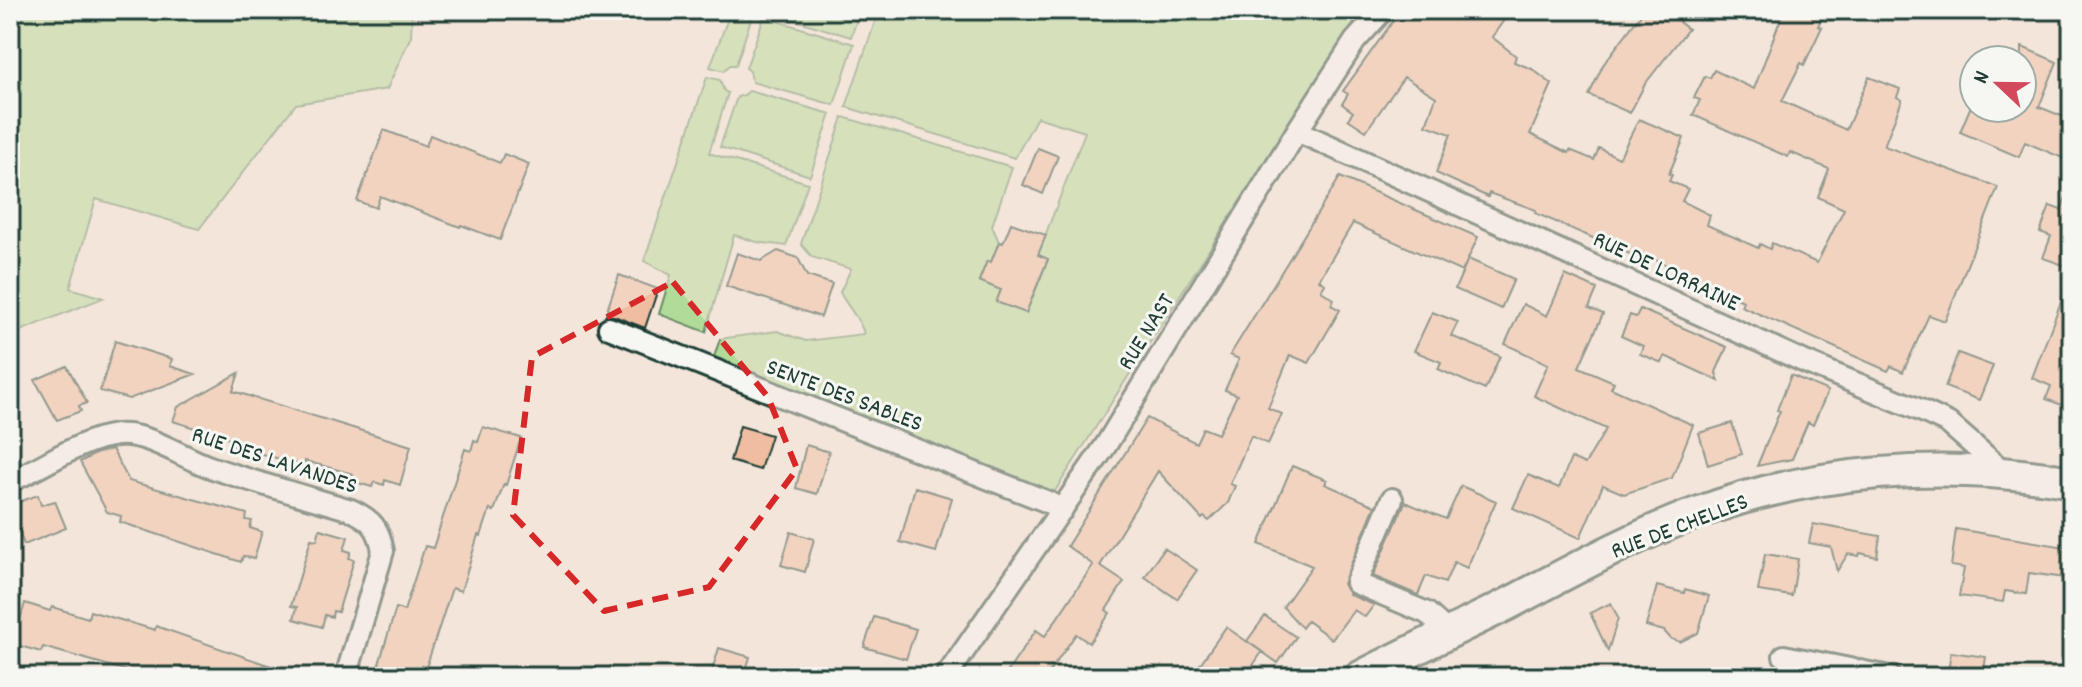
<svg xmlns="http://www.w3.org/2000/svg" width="2082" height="687" font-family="Dekko,sans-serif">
  <rect width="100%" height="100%" fill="#f4e5da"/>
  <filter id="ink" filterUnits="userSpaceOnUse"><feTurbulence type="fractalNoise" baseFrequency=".0125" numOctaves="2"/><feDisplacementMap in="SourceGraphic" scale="16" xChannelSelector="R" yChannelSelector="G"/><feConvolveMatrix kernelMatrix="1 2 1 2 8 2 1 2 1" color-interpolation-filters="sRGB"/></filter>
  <g filter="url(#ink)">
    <path fill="#b1db98" stroke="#688c66" stroke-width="2" d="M10 10H412L411 36 387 89 296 104 199 229 96 199 70 288 103 298 10 335Z
      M731 10 753 13 736 65H730L724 71 710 67Z
      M762 10H860L851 37Z
      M879 10H1365L1353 24 1048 502 710 369 720 339 777 331 806 341 864 334C861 319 846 306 840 292L851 269 812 257 801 244 843 117 1012 167 992 226 999 242 991 262 987 261 979 281 1001 290 997 302 1026 313 1048 260 1038 254 1085 132 1037 117 1015 158 846 107Z
      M764 17 854 44 834 105 752 82 750 71 746 68Z
      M707 77 720 80 724 91 728 93 709 153 808 183 786 246 757 242 734 235 706 332 659 314 671 275 644 261Z
      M749 91 831 114 810 176 720 147 737 97 744 95Z"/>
    <path fill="#f0bda1" stroke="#1f3d34" stroke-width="2" d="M1401 10H1511L1492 37 1516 56 1514 62 1532 69 1552 84 1530 134 1569 153 1570 150 1594 160 1599 148 1619 158 1639 119 1684 138 1669 174 1672 175 1669 181 1688 189 1682 201 1710 215 1707 225 1758 248 1760 244 1770 249 1772 243 1817 263 1844 209 1818 197 1829 169 1790 152 1788 157 1693 115 1700 100 1694 98 1705 76 1710 78 1714 70 1754 89 1784 10H1808L1822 17 1818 26 1822 27 1804 65 1801 63 1782 101 1846 130 1869 77 1900 89 1897 97 1902 100 1884 146 1998 187 1945 321 1929 315 1903 372 1891 366 1888 371 1741 306 1743 301 1641 253 1639 258 1535 213 1536 210 1489 193 1488 197 1436 173 1451 134 1426 125 1436 97 1404 77 1366 131 1348 119 1353 112 1342 104 1348 94 1343 91Z
      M1644 10H1689L1679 22 1688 29 1645 84 1630 113 1589 95 1603 65Z
      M2022 47 2057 62 2039 107 2072 120V162L2025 142 2019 157 1960 132 1970 108H2022Z
      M384 130 426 146 430 135 500 163 504 154 529 164 500 240 461 225 460 227 380 196 376 208 357 201Z
      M1038 148 1058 156 1043 194 1023 185Z
      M1340 177 1478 237 1462 272 1353 223 1319 280 1325 284 1321 291 1334 299 1331 305 1340 310 1309 363 1290 355 1268 408 1282 414 1268 444 1251 436 1230 484 1235 486 1228 503 1209 521 1204 517 1202 519 1158 471 1100 566 1124 582 1106 610 1110 613 1089 643 1076 634 1046 677H1004L1036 630 1045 636 1093 565 1067 546 1147 418 1196 443 1203 428 1218 434 1237 395 1225 390 1239 359 1230 355Z
      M2070 186H2072V268L2043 258 2051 236 2040 232 2050 206 2061 210Z
      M1011 223 1046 235 1038 255 1048 259 1026 313 996 302 1001 290 979 281 987 261 991 262 999 242 1003 243Z
      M778 251 798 258 807 276 832 284 821 317 726 286 737 253 761 261Z
      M1468 259 1514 279 1501 309 1455 289Z
      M619 275 658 289 645 328 614 316H605Z
      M1565 275 1597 289 1589 308 1603 314 1579 367 1614 382 1611 388 1693 425 1672 478 1624 494 1603 485 1580 538 1513 508 1528 475 1559 488 1571 458 1585 464 1606 429 1534 396 1548 364 1505 344 1523 304 1547 316Z
      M2070 278H2072V409L2046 399 2051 386 2032 378Z
      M1640 309 1727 347 1716 372 1719 381 1665 356 1662 363 1640 354 1643 346 1621 336 1630 315 1636 317Z
      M1432 312 1458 322 1451 336 1500 356 1485 390 1438 369 1441 362 1414 351Z
      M115 341 172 359 170 366 195 374 129 399 100 391Z
      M1958 353 1993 366 1979 400 1945 387Z
      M67 366 87 403 79 406 81 411 57 420 35 380Z
      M239 373 233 391 411 446 400 485 385 480 384 485 374 482 372 487 351 481 353 474 305 461 304 466 228 444 230 439 173 421 178 407Z
      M1791 375 1828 391 1813 425 1808 422 1792 459 1757 466 1780 411 1777 410Z
      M1732 423 1742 454 1708 465 1699 433Z
      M740 426 771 435 760 470 730 461Z
      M483 427 521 438 506 485 504 484 494 511 490 509 481 536 478 535 461 591 452 588 423 677H375L396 608 404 611 425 546 433 548 465 449 471 451 474 440 478 442Z
      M806 445 829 452 817 494 796 488Z
      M112 449 129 481 247 514 246 520 252 521 250 528 262 532 254 559 243 556 241 562 120 522 121 516 107 512 80 462 95 454Z
      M1292 466 1327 480 1325 484 1375 506 1343 584 1350 595 1374 605 1365 617 1354 610 1332 639 1307 621 1302 628 1283 607 1312 566 1259 544Z
      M1461 486 1496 501 1467 568 1454 562 1445 583 1426 576 1418 595 1373 576 1405 502 1446 519Z
      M915 487 952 498 936 552 900 542Z
      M38 495 41 505 55 501 66 528 24 545 10 505Z
      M1813 524 1880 536 1877 557 1860 553 1859 556 1848 554 1837 571 1831 547 1809 543Z
      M320 529 348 537 344 550 351 552 349 558 354 560 338 612 333 611 332 617 325 615 322 627 294 619 297 607 291 606 311 539 317 540Z
      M1956 529 2072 548V579L2029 573 2026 594 2005 591 2003 602 1959 596 1964 568 1951 566Z
      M791 532 814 539 805 572 781 565Z
      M1164 548 1197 570 1177 599 1145 577Z
      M1765 554 1798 559 1792 596 1758 591Z
      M1657 586 1684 593 1685 589 1709 596 1698 633 1680 642 1671 639 1664 631 1646 626Z
      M25 603 50 611 52 607 88 618 90 611 155 630 156 626 291 673 290 677H149L43 647 41 652 13 644Z
      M1611 603 1618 618 1608 651 1590 613Z
      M1265 616 1296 637 1278 663 1247 641Z
      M874 617 916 629 906 659 864 647Z
      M1226 627 1262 652 1245 677H1191Z
      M719 648 750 657 744 677H710Z
      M1951 652 1986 657 1983 677H1947Z"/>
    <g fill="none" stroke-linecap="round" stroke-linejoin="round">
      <g stroke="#1f3d34" stroke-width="26">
        <path id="street" d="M1297 131 1805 362 1920 410 1948 423 2004 472
          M609 328 1048 502 1062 510
          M10 481C45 467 80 439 117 435 148 432 181 457 210 467 256 483 304 496 351 510 372 520 379 528 383 551L346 677
          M1392 499 1356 583 1427 613 1449 633
          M1784 656 1890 677
          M946 677 1106 445 1297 131 1355 41 1383 10"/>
      </g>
      <g stroke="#1f3d34" stroke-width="36">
        <path id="secondary" d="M1360 677C1409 652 1459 628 1508 604 1569 572 1630 538 1694 514 1814 469 1947 460 2072 482"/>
      </g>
      <use href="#street" stroke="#f6f6f2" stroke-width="20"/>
      <use href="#secondary" stroke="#f6f6f2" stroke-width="30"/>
    </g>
  </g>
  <path d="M0 0H2082V687H0ZM673 282 768 397 797 469 709 587 604 611 513 515 532 357Z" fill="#f4e5da" fill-opacity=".55" fill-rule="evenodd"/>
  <path fill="none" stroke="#d62828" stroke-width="6" stroke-dasharray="16 10" stroke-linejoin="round" d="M673 282 768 397 797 469 709 587 604 611 513 515 532 357Z"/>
  <g text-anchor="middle" stroke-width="6" stroke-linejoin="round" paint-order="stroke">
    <g font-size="24" fill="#1f3d34" stroke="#f6f6f2">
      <text transform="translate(1667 270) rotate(25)" y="8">RUE DE LORRAINE</text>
      <text transform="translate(1145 331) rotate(-58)" y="8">RUE NAST</text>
      <text transform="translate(845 394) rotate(21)" y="8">SENTE DES SABLES</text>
      <text transform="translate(275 459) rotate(18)" y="8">RUE DES LAVANDES</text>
      <text transform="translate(1679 525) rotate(-21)" y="8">RUE DE CHELLES</text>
    </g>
  </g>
  <rect width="2082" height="687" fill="none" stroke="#f6f6f2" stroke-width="40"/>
  <rect x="20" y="20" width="2042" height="647" fill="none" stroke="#1f3d34" stroke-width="3" filter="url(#ink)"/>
  <g transform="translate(1998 84) rotate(292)"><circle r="38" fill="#f6f6f2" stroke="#a0aca6" stroke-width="2"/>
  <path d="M0-6L14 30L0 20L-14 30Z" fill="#d1495b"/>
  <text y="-12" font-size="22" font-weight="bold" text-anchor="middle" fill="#1f3d34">N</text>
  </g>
</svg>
